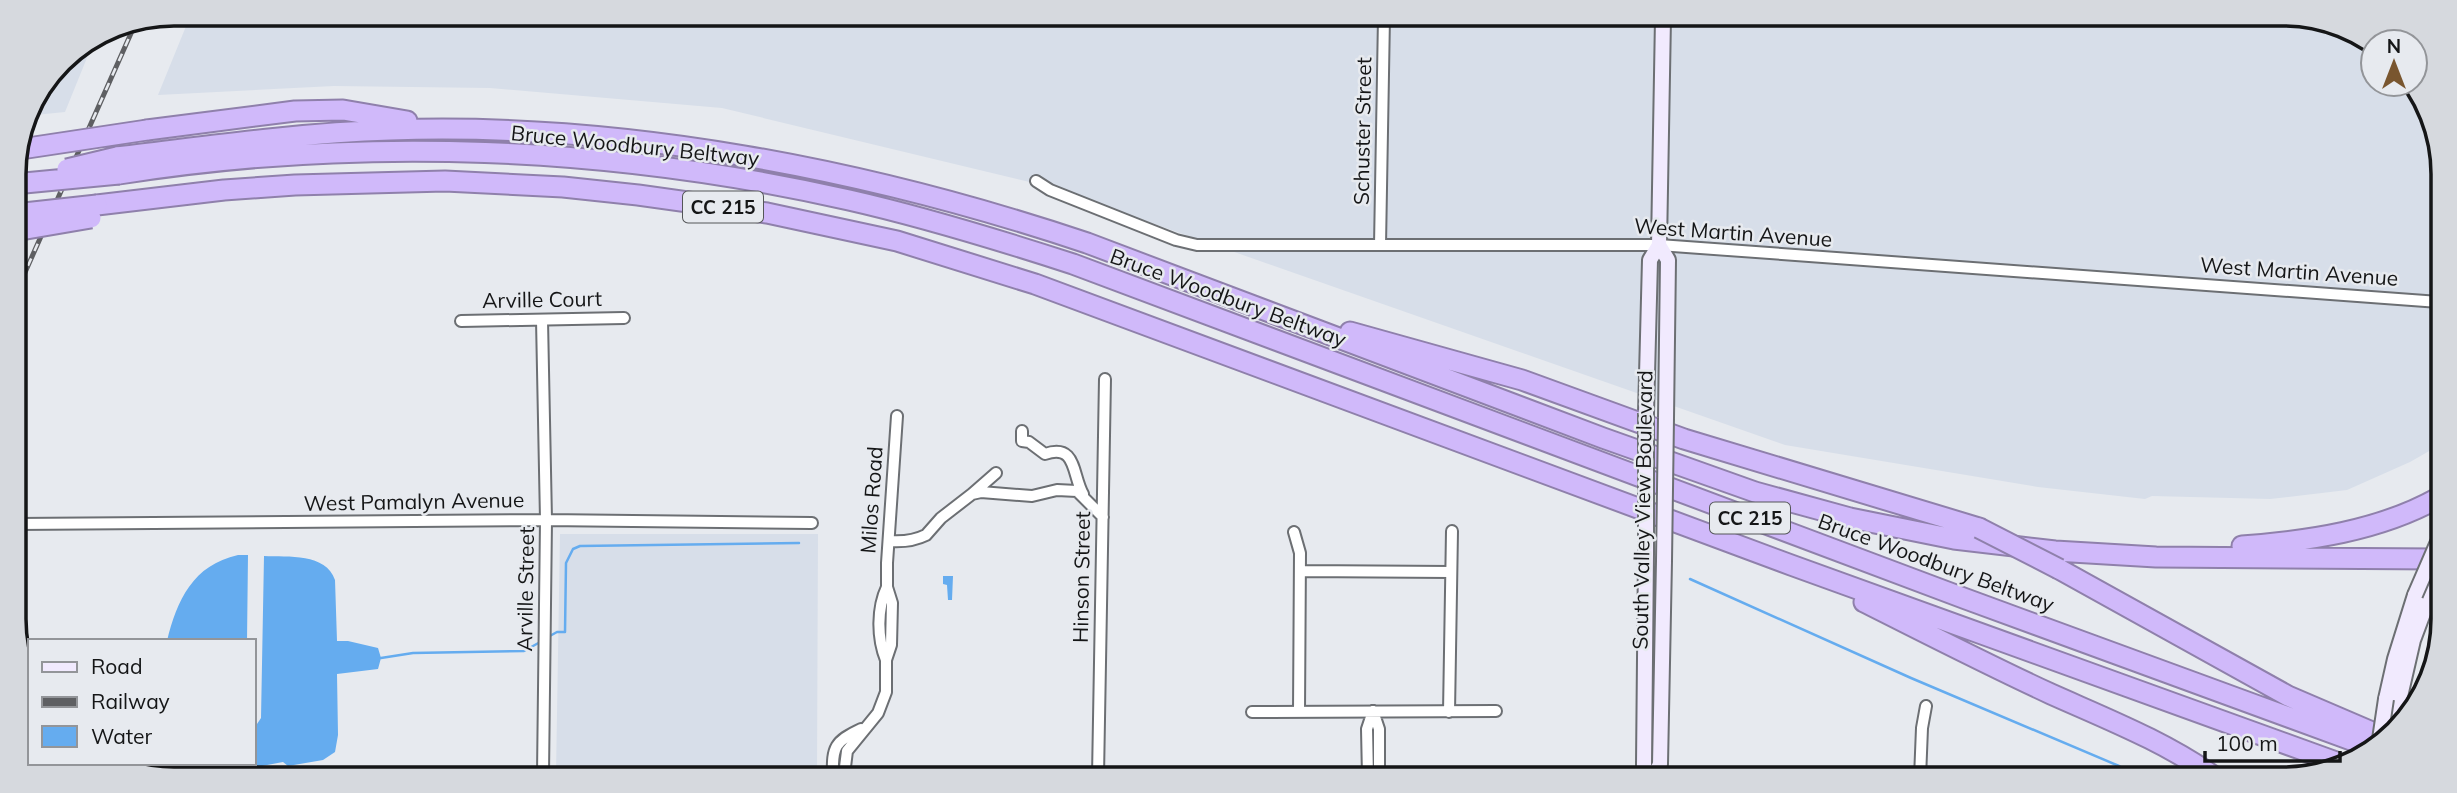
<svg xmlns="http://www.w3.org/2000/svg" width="2457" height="793" font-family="Mulish,sans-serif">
  <rect width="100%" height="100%" fill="#e7eaef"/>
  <path fill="#d7dee9" d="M191 14 2325 20 2373 50V84H2411L2440 143 2438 446 2410 462 2347 490 2270 499 2152 496 2145 499 2038 487 1785 445 1046 186 722 108 490 88 334 86 158 95Z
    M95 38 65 112 25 116 61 61Z
    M560 534H818L817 773 556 774Z"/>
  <path fill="#65acef" d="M238 555H248L247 641H167C177 600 193 565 238 555Z
    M264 556C288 557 326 553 335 580L337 641H348L378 648 381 658 378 669 337 674 338 735 335 752 323 760 288 766 283 762 235 771H146L139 767 138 763H254V724H257L261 718Z
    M943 576H953L952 600H948L947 585 943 584Z"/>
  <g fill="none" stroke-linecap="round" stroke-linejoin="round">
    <path stroke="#65acef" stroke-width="2.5" d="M1690 579 1911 678 2119 766 2142 778
      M548 637 557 632H565L566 563 573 549 580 546 799 543
      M381 658 413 653 524 651 542 641"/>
    <g stroke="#6c6f73" stroke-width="14">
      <path id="minor" d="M1036 181 1050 190 1176 240 1197 245H1659L2439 302
        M1380 245 1384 17
        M542 320 546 520 543 774
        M461 321 624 318
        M1022 431V441L1029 442 1045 454C1077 443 1072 475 1083 494
        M972 494 996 473
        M16 524 546 520 812 523
        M1294 532 1300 553 1299 711
        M889 541C902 542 914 541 926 535L941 518 972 494 981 492 1032 496 1057 490 1077 491 1103 517
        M1300 571 1451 572
        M886 660C877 638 877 608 887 587
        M1373 711 1379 729V771L1377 776
        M1252 712 1496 711
        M1449 712 1452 531
        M833 775C832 747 835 741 861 729
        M844 775 847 751 878 713 886 692V660L891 645 892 603 887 587V563L897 416
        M1098 776 1105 379
        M1368 776 1367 729 1373 711
        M1920 778 1922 728 1926 706"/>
    </g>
    <g stroke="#6c6f73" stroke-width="18">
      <path id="secondary" d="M1659 245 1668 260 1666 418
        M1646 413 1650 260 1659 245 1663 18
        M1646 553 1644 765 1647 777
        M2386 699 2395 659 2415 595
        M2393 727 2413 640 2438 573
        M1654 777 1660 764 1664 561"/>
    </g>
    <g stroke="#8f80ab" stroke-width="23">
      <path id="motorway" d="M147 130 295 111 343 110 407 121
        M117 157C208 146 299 133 390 130 624 122 866 169 1087 243L1603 438 1755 492 1850 518 1954 539 2055 551 2156 557 2438 559
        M119 174C360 136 611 146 849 200 924 217 999 240 1073 264L1966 599 2373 748
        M97 205 224 190 295 185 445 181 563 187 638 195 767 213 897 241 1035 284 1791 565 2336 762
        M1350 332 1522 380 1684 439 1979 528
        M2242 546C2308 541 2379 531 2438 498
        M2059 569 2288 696 2386 738
        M1864 602C1926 633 1988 665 2051 694 2107 719 2166 742 2216 778"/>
    </g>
    <use href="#minor" stroke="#fff" stroke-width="10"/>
    <use href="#secondary" stroke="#f1eafe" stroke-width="14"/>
    <use href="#motorway" stroke="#d0b9fa" stroke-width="19"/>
    <g stroke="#5e5f62" stroke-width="5">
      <path id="rail" d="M15 295 136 22"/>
    </g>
    <use href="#rail" stroke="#e7eaef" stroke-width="2.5" stroke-dasharray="8" stroke-linecap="butt"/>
    <g stroke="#6c6f73" stroke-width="18" stroke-linecap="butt">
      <path id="secondary-bridge" d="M1646 553V413
        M1664 561 1666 418
        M2415 595 2438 542
        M2379 746 2386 699"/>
    </g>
    <g stroke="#8f80ab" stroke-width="23" stroke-linecap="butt">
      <path id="motorway-bridge" d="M21 149 147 130
        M67 169 117 157
        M14 184 119 174
        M15 214 97 205
        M15 231 91 218
        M1979 528 2059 569"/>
    </g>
    <use href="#secondary-bridge" stroke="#f1eafe" stroke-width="14"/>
    <use href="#motorway-bridge" stroke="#d0b9fa" stroke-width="19"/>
  </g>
  <g text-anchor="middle" stroke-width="5" stroke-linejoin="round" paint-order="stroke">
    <g fill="#e7eaef" stroke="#545658" stroke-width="2">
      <rect x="683" y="191.5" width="80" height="31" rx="5"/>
      <rect x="1710" y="502.5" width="80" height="31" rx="5"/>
    </g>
    <g font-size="19" font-weight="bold" fill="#151617">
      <text x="723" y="214">CC 215</text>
      <text x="1750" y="525">CC 215</text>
    </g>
    <g font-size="21" fill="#151617" stroke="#e7eaef">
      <text transform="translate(1363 131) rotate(-89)" y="7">Schuster Street</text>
      <text transform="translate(635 146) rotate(6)" y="7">Bruce Woodbury Beltway</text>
      <text transform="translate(1733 233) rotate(4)" y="7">West Martin Avenue</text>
      <text transform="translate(2299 272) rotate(4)" y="7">West Martin Avenue</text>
      <text transform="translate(1228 298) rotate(20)" y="7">Bruce Woodbury Beltway</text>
      <text transform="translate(542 300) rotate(-1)" y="7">Arville Court</text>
      <text transform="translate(872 500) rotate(-86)" y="7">Milos Road</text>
      <text transform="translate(414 502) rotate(-1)" y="7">West Pamalyn Avenue</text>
      <text transform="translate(1643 510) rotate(-89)" y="7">South Valley View Boulevard</text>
      <text transform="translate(1936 563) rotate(20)" y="7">Bruce Woodbury Beltway</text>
      <text transform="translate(1082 577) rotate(-89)" y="7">Hinson Street</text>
      <text transform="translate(526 589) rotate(-89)" y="7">Arville Street</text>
    </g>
  </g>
  <path d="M0 0H2457V793H0ZM174 26H2283A148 148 0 0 1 2431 174V619A148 148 0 0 1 2283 767H174A148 148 0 0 1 26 619V174A148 148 0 0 1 174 26Z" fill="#d6d9de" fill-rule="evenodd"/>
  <path fill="none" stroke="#151617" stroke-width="3.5" d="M174 26H2283A148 148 0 0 1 2431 174V619A148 148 0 0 1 2283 767H174A148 148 0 0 1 26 619V174A148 148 0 0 1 174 26Z"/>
  <rect x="28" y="639" width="228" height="126" fill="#e7eaef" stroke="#939599" stroke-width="2"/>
  <rect x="42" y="662" width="35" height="10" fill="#f1eafe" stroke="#939599" stroke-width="2"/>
  <text x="91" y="674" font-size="21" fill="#151617">Road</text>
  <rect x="42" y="697" width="35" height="10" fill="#5e5f62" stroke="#939599" stroke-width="2"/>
  <text x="91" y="709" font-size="21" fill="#151617">Railway</text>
  <rect x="42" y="726" width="35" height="21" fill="#65acef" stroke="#939599" stroke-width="2"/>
  <text x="91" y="744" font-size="21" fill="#151617">Water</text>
  <g transform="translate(2394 63)"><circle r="33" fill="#e7eaef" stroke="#939599" stroke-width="2"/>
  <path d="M0-5L12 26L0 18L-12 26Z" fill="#79562f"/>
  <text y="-10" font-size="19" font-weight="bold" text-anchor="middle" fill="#151617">N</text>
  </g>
  <path d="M2205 751v10h135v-10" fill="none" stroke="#151617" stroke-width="3.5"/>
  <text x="2216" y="751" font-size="21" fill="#151617" stroke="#e7eaef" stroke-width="5" paint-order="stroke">100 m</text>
</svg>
